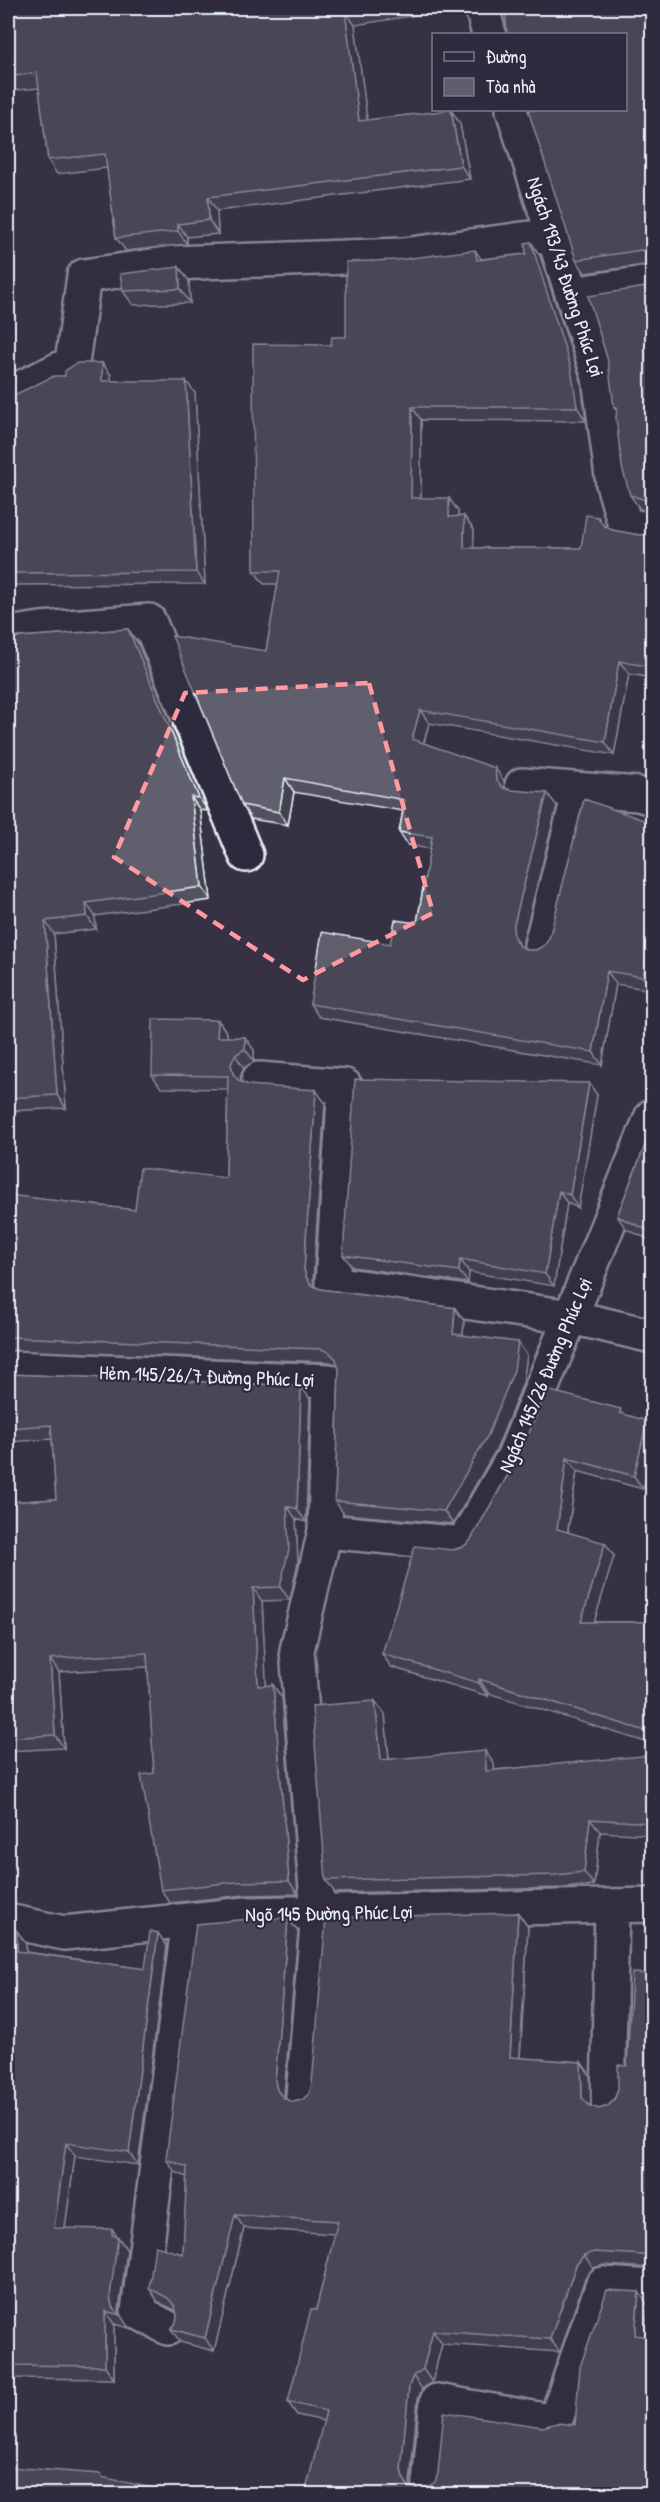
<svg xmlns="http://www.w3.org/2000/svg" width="660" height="2502" font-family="'Patrick Hand',sans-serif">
  <rect width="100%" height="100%" fill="#363244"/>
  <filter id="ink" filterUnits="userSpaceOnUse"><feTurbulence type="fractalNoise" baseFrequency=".0167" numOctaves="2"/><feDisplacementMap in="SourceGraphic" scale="12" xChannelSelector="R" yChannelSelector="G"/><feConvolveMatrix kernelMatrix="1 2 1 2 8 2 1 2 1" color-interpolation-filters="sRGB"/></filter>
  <g filter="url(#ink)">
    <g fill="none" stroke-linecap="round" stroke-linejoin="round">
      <g stroke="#e8f1f8" stroke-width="38">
        <path id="minor" d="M482 8 489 34
          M513 110 599 377 613 484 625 525 652 530
          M572 294 652 282
          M8 394 72 363 84 276 172 263 403 255 553 235
          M8 634 41 629 149 621 246 855
          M522 785 638 794 652 798
          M541 945 580 790
          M259 1079 345 1086 332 1283 571 1317 652 1336
          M8 1368 329 1381 325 1531
          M8 1921 64 1933 247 1914 652 1905
          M303 2096 318 1913 297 1650 325 1531 463 1544 514 1456 652 1116
          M608 2103 612 1906
          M168 2328 138 2312 189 1920
          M429 2484 437 2401 555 2422 603 2284 652 2287"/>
      </g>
      <use href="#minor" stroke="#2f2a3d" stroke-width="33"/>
    </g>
    <path fill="#53515f" stroke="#e8f1f8" stroke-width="1.5" d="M8 8H441V11L355 25 367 120 451 110 460 124 470 179 217 211 218 234 187 237V244L126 251 116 238 107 168 57 174 48 160 39 88 8 91Z
      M652 8V264L585 273 576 260Z
      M531 242 540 256 581 381 586 421 421 420V498L458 511V517L474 530 473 548H581L598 517 604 526 612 530 639 535 650 534 652 532V678L629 674 614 755 429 723 424 743 504 781 505 788 557 806 523 941V948L527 950H536L545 945 550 936 584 799 652 990 616 984 602 1065 319 1017 310 1004 417 923 430 849 408 845 399 832 403 811 294 792 288 825 251 819 242 805 266 651 278 584H264L254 571 331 345 346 337 482 259 526 254Z
      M179 267 189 281 190 303 133 305 123 291Z
      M652 284V512L640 509 630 495 617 411 614 407 646 287Z
      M102 363 111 375V381L195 393 205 584 8 585V398L65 376Z
      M128 629 137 642 208 811 200 810 211 900 95 916 96 929 54 934 66 1108 8 1111V1116V638Z
      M218 1020 227 1033V1037L254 1050V1061L244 1068 240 1077 241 1082 248 1085 325 1103 313 1282 314 1286 320 1289 455 1308 464 1321 463 1335 527 1355 523 1383 497 1448 453 1524 344 1514 335 1501 339 1369 338 1365 330 1362 8 1350V1195L135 1210 226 1178 228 1089 161 1088 152 1075Z
      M597 1095 578 1208 567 1203 554 1286 469 1272 468 1283 352 1267 343 1255Z
      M652 1128V1241L626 1229 617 1216Z
      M8 1374 301 1386 310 1399 306 1522 296 1519 298 1562 290 1600 262 1601 266 1686 273 1685 282 1698 298 1894 245 1895 170 1903 161 1890 148 1667 59 1672 64 1748 8 1751V1502L56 1499 52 1439 8 1442Z
      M625 1415 652 1428V1450L643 1489 577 1471 568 1532 614 1556 594 1622H652V1744L488 1693V1696L391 1667 382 1654 453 1550 463 1547 470 1541 521 1452Z
      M385 1714 389 1759 494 1764V1770L652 1756V1835L600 1832 594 1885 564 1888 335 1893 326 1880Z
      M518 1913 528 1927 520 2058 581 2062 590 2075 591 2107 599 2109 608 2106 614 2100 627 2066 652 1974V2268L604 2265 593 2268 585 2278 560 2352 442 2344 432 2382 422 2389 418 2399 410 2482 411 2487 419 2490 427 2488 543 2427 575 2425 648 2306 645 2336 652 2494H305L324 2421 297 2415 288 2402 316 2310 335 2234 244 2228 214 2351 180 2342 171 2329 176 2323 177 2315V2311L158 2302 149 2288 183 2254 187 2177 175 2172 166 2159 288 1918 298 1932 284 2094 285 2099 293 2102 302 2100Z
      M8 1929 17 1931 26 1944V1952L145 1969 167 1946 138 2165 75 2156 65 2228 118 2237 127 2250 119 2310 121 2316 129 2328 114 2324V2379L8 2378Z"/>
    <path fill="#43424d" stroke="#e8f1f8" stroke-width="1.5" d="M345 11 355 25 369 134 359 121Z
      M451 110 460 124 470 179 461 166Z
      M208 197 217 211 218 234 209 220Z
      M178 224 187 237V244L178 231Z
      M531 242 540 256 581 381 586 421 577 407Z
      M475 250 484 263 477 260Z
      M179 267 189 281 190 303 180 289Z
      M102 363 111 375V393L102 381Z
      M186 381 195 393 205 584 196 572Z
      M412 407 421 420V511L411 498Z
      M449 498 458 511 459 530 449 517Z
      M464 516 474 530 473 561 464 548Z
      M128 629 137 642 208 811 199 798Z
      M619 661 629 674 614 755 605 742Z
      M420 710 429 723 421 752 412 739Z
      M495 768 504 781 505 793 496 779Z
      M285 778 294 792 288 825 279 812Z
      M547 793 557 806 523 941V951L528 958 514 937 513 928Z
      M191 797 200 810 211 900 202 887Z
      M86 903 95 916 96 929 87 916Z
      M652 920V990L643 977Z
      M45 921 54 934 66 1108 57 1095Z
      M607 971 616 984 602 1065 593 1052Z
      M218 1020 227 1033V1049L217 1037Z
      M245 1037 254 1050V1061L245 1049Z
      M235 1055 244 1068 240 1077 242 1086 233 1074 231 1064Z
      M589 1083 597 1095 578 1208 570 1195Z
      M316 1090 325 1103 313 1282 315 1290 306 1277 304 1269Z
      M559 1191 567 1203 554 1286 545 1274Z
      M460 1259 469 1272 468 1283 459 1271Z
      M455 1308 464 1321 462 1347 453 1334Z
      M518 1342 527 1355 523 1383 497 1448 453 1524 444 1511Z
      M301 1386 310 1399 306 1522 297 1509Z
      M647 1421 652 1428V1450L643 1489 634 1476Z
      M567 1458 577 1471 566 1542 557 1529Z
      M287 1506 296 1519 298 1562 290 1600 280 1587Z
      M605 1543 614 1556 590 1636 581 1622Z
      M253 1588 262 1601 267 1699 258 1686Z
      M50 1659 59 1672 64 1748 55 1735Z
      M479 1679 488 1693V1696L479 1683Z
      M273 1685 282 1698 298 1894 289 1881Z
      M375 1701 385 1714 390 1773 381 1760Z
      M485 1751 494 1764 496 1784 486 1771Z
      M590 1819 600 1832 594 1885 584 1872Z
      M518 1913 528 1927 519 2070 510 2057Z
      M288 1918 298 1932 284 2094 286 2103 277 2090 275 2081Z
      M17 1931 26 1944V1964L17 1951Z
      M158 1933 167 1946 138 2165 129 2152Z
      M581 2062 590 2075 591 2111 582 2098Z
      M66 2143 75 2156 63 2241 54 2228Z
      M235 2215 244 2228 214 2351 205 2338Z
      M112 2229 127 2250 119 2310 121 2316 112 2307 110 2296Z
      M584 2255 593 2268 585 2278 560 2352 550 2339 576 2265Z
      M639 2292 648 2306 644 2349 635 2335Z
      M105 2311 114 2324V2379L105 2366Z
      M433 2331 442 2344 432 2382 423 2369Z
      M413 2376 422 2389 418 2399 410 2482 412 2491 403 2478 401 2469 409 2386Z"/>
    <path fill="#605e6e" stroke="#e8f1f8" stroke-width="1.5" d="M8 8H370L345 11 359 121 451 110 461 166 208 197 209 220 178 224V231L116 238 105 154 48 160 37 73 8 77Z
      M505 8H652V254L649 251 641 250 576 260 528 110H626V34H507Z
      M531 242 571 368 577 407H412L411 498H449V517L464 516V548H581L586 515 598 517 603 525 612 530 639 535 650 534 652 532V667L619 661 605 742 420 710 412 739 495 768 496 779 503 788 511 790 547 793 513 928 514 937 518 945 527 950H536L545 945 550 936 584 799 652 823V920L643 977 607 971 593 1052 310 1004 322 932 390 944 395 920 417 923 432 837 399 832 405 800 285 778 279 812 242 805 172 636 266 651 280 571H254L253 344 331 345 332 337H346V262L396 260 475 250 477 260 526 254 525 243Z
      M179 267 180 289 123 291 120 274Z
      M652 284V502L630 495 622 467 616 418 617 407H614L608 361 588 296 646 287Z
      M77 363H102V381H186L196 572 8 573V398L54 376H65V371Z
      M128 629 199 798 191 797 202 887 86 903 87 916 45 921 57 1095 8 1098V638Z
      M153 1019 218 1020 217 1037H245V1049L235 1055 231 1064 233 1074 239 1081 248 1085 316 1090 304 1269 306 1277 311 1285 320 1289 455 1308 453 1334 518 1342 514 1370 488 1435 444 1511 335 1501 339 1369 336 1359 329 1352 321 1349 8 1337V1195L135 1210 140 1168 226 1178 228 1076 152 1075Z
      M355 1079 589 1083 570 1195 559 1191 545 1274 460 1259 459 1271 343 1255Z
      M652 1128V1232L617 1216Z
      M8 1374 301 1386 297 1509 287 1506 289 1549 280 1587 253 1588 258 1686 273 1685 289 1881 236 1882 161 1890 141 1775 154 1773 147 1653 50 1659 55 1735 8 1738V1502L56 1499 51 1425 8 1428Z
      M547 1390 621 1409 620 1413 647 1421 634 1476 567 1458 557 1529 605 1543 581 1622H652V1733L479 1679V1683L382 1654 415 1546 453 1550 463 1547 470 1541 521 1452Z
      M375 1701 381 1760 485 1751 486 1771 652 1755V1823L590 1819 584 1872 555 1875 326 1880 312 1706Z
      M518 1913 510 2057 581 2062 582 2098 590 2106 599 2109 608 2106 614 2100 618 2090V2065L627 2066 632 1973 652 1974V2259L644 2255 595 2252 584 2255 576 2265 550 2339 433 2331 423 2369 413 2376 409 2386 401 2469 403 2478 408 2486 419 2490 427 2488 435 2482 438 2473 444 2412 543 2427 557 2423 575 2425 580 2367 607 2290 639 2292 635 2335 652 2337V2494H305L326 2411 288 2402 311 2309 316 2310 338 2221 235 2215 205 2338 171 2329 176 2323 177 2315 175 2306 168 2298 149 2288 155 2246 183 2254 187 2167 166 2159 196 1924 239 1920 288 1918 275 2081 277 2090 283 2098 293 2102 302 2100 309 2094 312 2084 326 1918Z
      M8 1929 17 1931V1951L145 1969 150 1931 158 1933 129 2152 66 2143 54 2228 112 2229V2235L118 2237 110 2296 112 2307 120 2315 105 2311V2366L8 2365Z
      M8 2467 101 2474V2477L180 2494H8Z"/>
  </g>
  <path d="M0 0H660V2502H0ZM369 683 433 913 303 980 114 857 185 693Z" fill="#363244" fill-opacity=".55" fill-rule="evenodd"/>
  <path fill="none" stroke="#ff9aa2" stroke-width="4.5" stroke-dasharray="12 8" stroke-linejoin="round" d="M369 683 433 913 303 980 114 857 185 693Z"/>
  <g text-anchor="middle" stroke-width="4.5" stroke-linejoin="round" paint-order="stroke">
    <g font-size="20" fill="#e8f1f8" stroke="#2f2a3d">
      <text transform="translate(566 277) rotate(72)" y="7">Ngách 193/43 Đường Phúc Lợi</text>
      <text transform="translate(545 1375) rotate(-67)" y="7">Ngách 145/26 Đường Phúc Lợi</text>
      <text transform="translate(207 1376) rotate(2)" y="7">Hẻm 145/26/7 Đường Phúc Lợi</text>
      <text transform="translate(329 1913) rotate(-1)" y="7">Ngõ 145 Đường Phúc Lợi</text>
    </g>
  </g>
  <rect width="660" height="2502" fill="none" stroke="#2f2a3d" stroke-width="30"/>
  <rect x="15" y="15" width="630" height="2472" fill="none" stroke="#e8f1f8" stroke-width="2" filter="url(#ink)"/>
  <rect x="432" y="33" width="195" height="78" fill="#2f2a3d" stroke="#797a88" stroke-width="1.5"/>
  <rect x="444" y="52" width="30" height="9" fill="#2f2a3d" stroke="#797a88" stroke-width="1.5"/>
  <text x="486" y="63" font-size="18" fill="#e8f1f8">Đường</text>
  <rect x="444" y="78" width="30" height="18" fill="#605e6e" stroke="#797a88" stroke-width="1.5"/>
  <text x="486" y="93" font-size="18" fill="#e8f1f8">Tòa nhà</text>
</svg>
